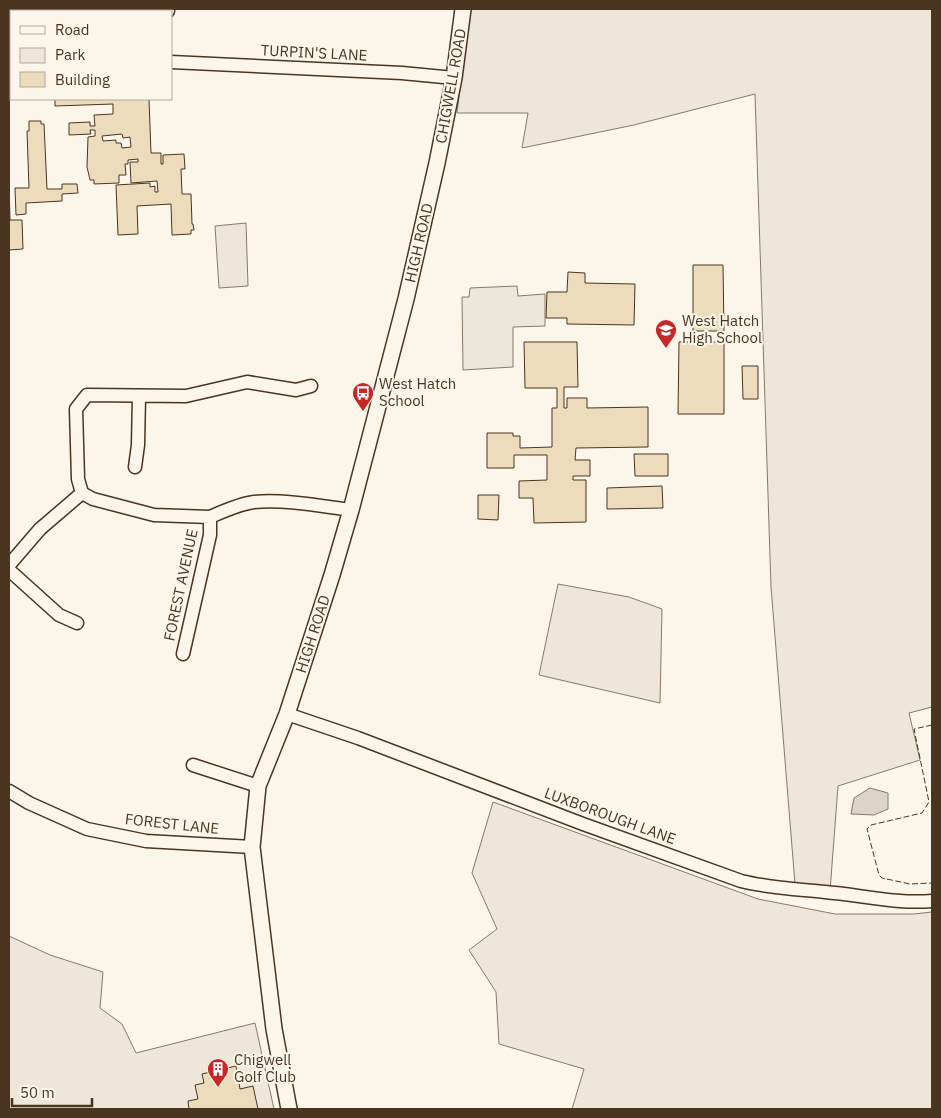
<svg xmlns="http://www.w3.org/2000/svg" width="941" height="1118" font-family="'IBM Plex Sans',sans-serif">
  <rect width="100%" height="100%" fill="#fbf6e9"/>
  <path fill="#ede6d9" stroke="#887966" d="M470 9H932V707L909 713 920 760 838 786 830 891 795 884 771 587 755 94 634 125 522 148 528 113H457Z
    M246 223 248 286 219 288 215 226Z
    M558 584 629 597 662 609 660 703 539 675Z
    M493 802 758 899 835 914H914L932 912V1109H572L584 1069 499 1044 496 992 469 950 497 929 472 873Z
    M9 936 50 955 103 972 100 1008 122 1024 136 1053 255 1023 274 1109H9Z"/>
  <path fill="#ede7d9" stroke="#887966" d="M517 286 518 296 545 294V326L513 327V367L463 370 462 297H469L470 288Z"/>
  <path fill="#dcd4c6" stroke="#887966" d="M870 788 888 793V809L874 815 851 814 854 798Z"/>
  <path fill="#ecdcbc" stroke="#4a3520" fill-rule="evenodd" d="M55 99H149L151 153H161V164H163V155L184 154 185 169H181L182 194H191L192 224H193L194 230H191V234L172 235 171 204 137 206 138 234 118 235 116 185 150 183V187L155 186V192H158L157 181 131 183 130 162H138V159L128 160V164H125L126 175H119V183L94 184V180H90L87 167 88 137 95 136V130H90L91 134 69 135V123L90 122V126H95L94 115 113 114V104L55 106ZM122 134 123 138 130 137 131 147 122 148 121 143H116V140L103 141 102 136Z
    M29 121H41V124H44L47 189H62V184H77L78 193 62 194V201L26 203V214L16 215 15 188H29L27 131H29Z
    M9 183 10 220H22L23 249 9 250Z
    M693 265H723L724 331H693Z
    M568 272 585 273V283L635 284 634 325 567 324V318H546L547 292H567Z
    M524 342H577L578 387H564V408H567V398H587V408L648 407V447L576 448 575 460H590V476H573V480H586V522L534 523 533 498H519V481L547 480V455H514V468H487V433H513V436H520V448L552 447V408H557V388H525Z
    M679 342H724V414H678Z
    M742 366H758V399H743Z
    M634 454H668V476H635Z
    M662 486 663 508 607 509V488Z
    M478 495H499L498 520 478 519Z
    M236 1066 240 1089 253 1086 258 1109H189L188 1101 198 1099 195 1085 204 1083 202 1074Z"/>
  <g fill="none" stroke-linecap="round" stroke-linejoin="round">
    <g stroke="#4a3520" stroke-width="15">
      <path id="minor" d="M168 9V11
        M171 62 402 73 454 78
        M9 69H11
        M135 467 138 445 139 396
        M82 493 78 479 76 409 87 395 186 396 247 382 296 390 311 386
        M82 493 93 499 154 515 210 517
        M9 565 40 529 82 493
        M9 570 59 615 77 623
        M183 654 210 535V517C224 511 239 504 254 502 284 499 320 506 351 510
        M287 714 358 738 583 824 741 881C769 888 796 889 825 892 861 895 896 904 932 901
        M193 765 258 786
        M9 791 29 803 87 829 146 841 252 847"/>
    </g>
    <g stroke="#4a3520" stroke-width="18">
      <path id="major" d="M289 1109 274 1029 252 847 258 786 287 714 332 575 351 510 406 299 437 163 454 78 463 9"/>
    </g>
    <use href="#minor" stroke="#fbf6e9" stroke-width="12"/>
    <use href="#major" stroke="#fbf6e9" stroke-width="15"/>
    <path stroke="#4a3520" stroke-width="1" stroke-dasharray="6 2.5" stroke-linecap="butt" d="M932 725 914 729 929 802 922 813 871 825 867 829 879 875 882 878 910 884 932 883"/>
  </g>
  <defs>
    <g id="school-pin" transform="scale(1.125)"><path d="M0 17L-7.5 6A9.5 9.5 0 1 1 7.5 6Z" fill="#c62828" stroke="#fbf6e9"/><path d="M0-5L7-2L0 1L-7-2ZM-4 1L0 2.5L4 1V4Q0 6-4 4Z" fill="#fff"/></g>
    <g id="bus-pin" transform="scale(1.125)"><path d="M0 17L-7.5 6A9.5 9.5 0 1 1 7.5 6Z" fill="#c62828" stroke="#fbf6e9"/><path d="M-5-6H5V4H4V6H2V4H-2V6H-4V4H-5ZM-3.5-4V0h7V-4ZM-3.5 1.2v1.5H-2V1.2ZM2 1.2v1.5H3.5V1.2Z" fill="#fff"/></g>
    <g id="building-pin" transform="scale(1.125)"><path d="M0 17L-7.5 6A9.5 9.5 0 1 1 7.5 6Z" fill="#c62828" stroke="#fbf6e9"/><path d="M-4-6H4V6H1V3H-1V6H-4ZM-2.5-4.3h1.7v1.8h-1.7ZM.8-4.3h1.7v1.8H.8ZM-2.5-1h1.7V.8h-1.7ZM.8-1h1.7V.8H.8Z" fill="#fff"/></g>
  </defs>
  <g fill-rule="evenodd">
    <use href="#school-pin" x="666" y="330"/>
    <use href="#bus-pin" x="363" y="393"/>
    <use href="#building-pin" x="218" y="1069"/>
  </g>
  <g text-anchor="middle" stroke-width="4" stroke-linejoin="round" paint-order="stroke">
    <g font-size="15" fill="#4a3520" stroke="#fbf6e9">
      <text transform="translate(314 53) rotate(3)" y="5">TURPIN'S LANE</text>
      <text transform="translate(451 86) rotate(-80)" y="5">CHIGWELL ROAD</text>
      <text transform="translate(419 243) rotate(-77)" y="5">HIGH ROAD</text>
      <text transform="translate(181 585) rotate(-78)" y="5">FOREST AVENUE</text>
      <text transform="translate(313 634) rotate(-72)" y="5">HIGH ROAD</text>
      <text transform="translate(610 816) rotate(20)" y="5">LUXBOROUGH LANE</text>
      <text transform="translate(172 824) rotate(6)" y="5">FOREST LANE</text>
    </g>
    <g font-size="15" fill="#4a3520" stroke="#fbf6e9" text-anchor="start">
      <text x="682" y="326">West Hatch<tspan x="682" dy="17">High School</tspan></text>
      <text x="379" y="389">West Hatch<tspan x="379" dy="17">School</tspan></text>
      <text x="234" y="1065">Chigwell<tspan x="234" dy="17">Golf Club</tspan></text>
    </g>
  </g>
  <rect width="941" height="1118" fill="none" stroke="#4a3520" stroke-width="20"/>
  <rect x="10" y="10" width="162" height="90" fill="#fbf6e9" stroke="#b4a999"/>
  <rect x="20" y="26" width="25" height="8" fill="#fbf6e9" stroke="#b4a999"/>
  <text x="55" y="35" font-size="15" fill="#4a3520">Road</text>
  <rect x="20" y="48" width="25" height="15" fill="#ede6d9" stroke="#b4a999"/>
  <text x="55" y="60" font-size="15" fill="#4a3520">Park</text>
  <rect x="20" y="72" width="25" height="15" fill="#ecdcbc" stroke="#b4a999"/>
  <text x="55" y="85" font-size="15" fill="#4a3520">Building</text>
  <path d="M12 1098v8h80v-8" fill="none" stroke="#4a3520" stroke-width="2.5"/>
  <text x="20" y="1098" font-size="15" fill="#4a3520" stroke="#fbf6e9" stroke-width="4" paint-order="stroke">50 m</text>
</svg>
